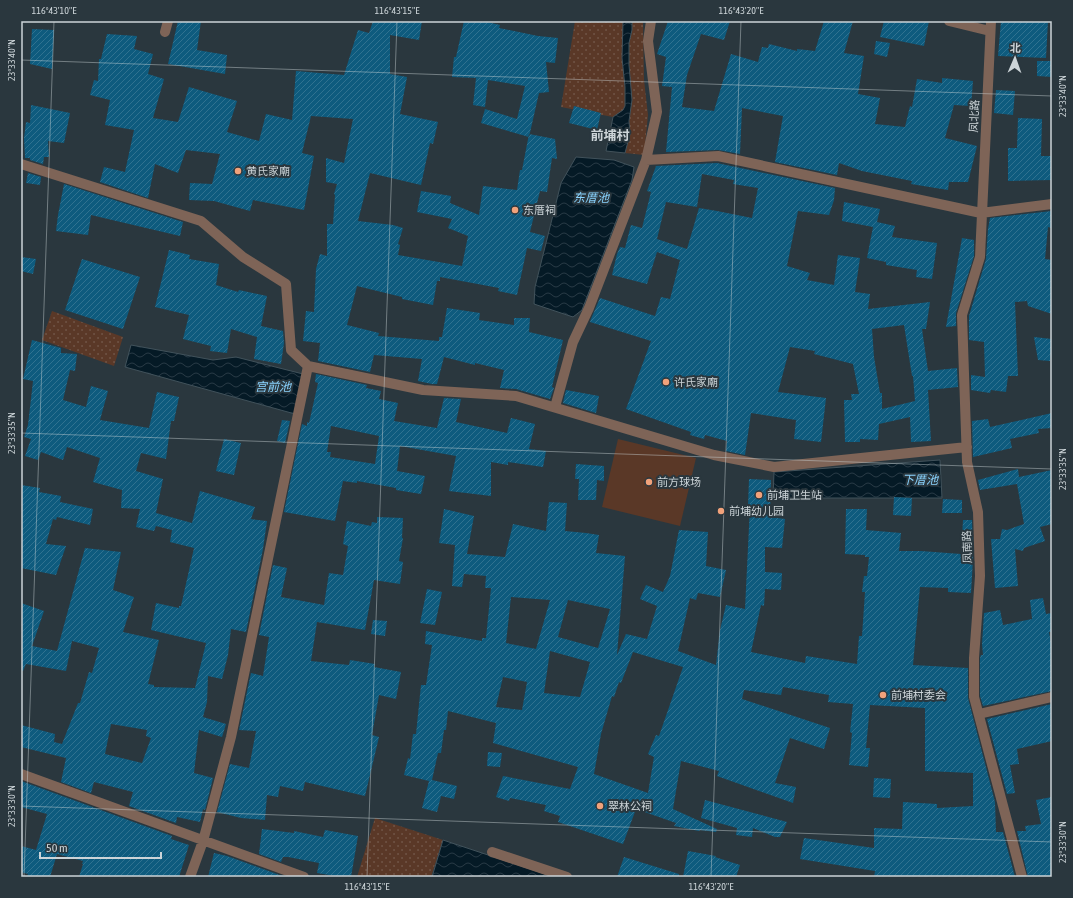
<svg xmlns="http://www.w3.org/2000/svg" width="1073" height="898" font-family="'Asap Condensed','Noto Sans SC',sans-serif">
  <defs>
    <pattern id="park-dots" width="8" height="8" patternUnits="userSpaceOnUse"><rect width="8" height="8" fill="#5a3827"/><path d="M2 2h.1M6 6h.1" fill="none" stroke="#705446" stroke-width="1.8" stroke-linecap="round"/></pattern>
    <pattern id="water-waves" width="16" height="10" patternUnits="userSpaceOnUse"><rect width="16" height="10" fill="#051a26"/><path d="M0 5q4-4 8 0t8 0" fill="none" stroke="#283a45"/></pattern>
    <pattern id="building-hatch" width="6" height="6" patternUnits="userSpaceOnUse"><rect width="6" height="6" fill="#0e5b7e"/><path d="M-1 1l2-2M0 6l6-6M5 7l2-2" fill="none" stroke="#307290"/></pattern>
  </defs>
  <rect width="100%" height="100%" fill="#2a373e"/>
  <path fill="url(#park-dots)" d="M575 21H643L644 80 648 115 644 155 606 151 613 117 561 107Z
    M52 311 123 337 114 366 42 340Z
    M375 818 443 840 431 877H357Z"/>
  <path fill="#5a3827" d="M618 439 696 458 680 526 602 507Z"/>
  <path fill="url(#water-waves)" stroke="#41525b" d="M623 21H632V30L629 43V65L632 100 629 121 630 134 625 153 606 151 613 117 623 110 625 106V87L622 58Z
    M576 157 614 160 634 167 632 180 582 310 573 317 534 304 535 287 561 183Z
    M131 345 213 360 236 357 303 374 295 414 125 367Z
    M940 460 942 498H773L774 472Z
    M443 840 554 877H432Z"/>
  <path fill="url(#building-hatch)" fill-rule="evenodd" d="M178 21H201L197 50 227 55 225 74 168 64Z
    M373 21H422L419 40 390 35V74L407 77 400 114 438 122 433 144 430 143 421 185 370 173 358 221 393 225 403 228 398 244 400 245 398 255 462 266 468 236 448 228 452 219 417 212 421 191 451 196 450 203 479 215 483 186 517 190 520 170H522L529 134 555 139 557 159 552 158 547 192 540 191 530 232 545 236 541 251 527 248 517 295 498 291 499 288 440 277V281H437L433 305 402 299V297L357 286 347 325 379 333 378 336 439 341V337H442L447 308 480 313 479 320 514 325V318H530L529 332 563 340 552 387 554 388 550 399 516 389 500 388 504 370 475 363V365L444 357 437 384H432L418 381 422 359 374 355 370 372 318 361 320 343 303 341 306 311 314 312 316 269 320 254 327 256V224H333L335 195 334 194 337 184 326 182V158L344 163 353 119 311 116 302 153 314 156 304 210 253 200 250 211 214 201 189 200 190 183 212 184 220 154 186 150 178 173 155 164 148 198 100 182 104 167 125 172 134 130 105 125 110 100 90 95 94 80 98 81 99 59H101L107 34 137 36 134 49 153 54 148 74 164 79 153 118 178 122 189 87 237 101 227 132 259 141 266 114 292 120 296 71 344 75 358 30 369 33Z
    M464 21H483L500 25 499 28 538 36 558 38 555 63 546 62 549 92 539 93 529 137 481 123 485 109 517 119 525 86 488 80 485 107 473 105 476 78 452 77 454 57H456Z
    M668 21H730L724 40 701 34 687 75 682 107 714 111 731 54 758 62 762 47 768 48 769 44 797 51V49L815 51 824 21H853L844 53 864 56 858 94 880 98 875 124 905 127 910 106 912 107 917 79 942 83V78L973 81 971 106 954 105 945 138 977 146 968 182H949L948 190 911 184 912 181 862 171 839 163 837 175 775 162 783 116 742 108 740 154 718 150 666 152 672 87 662 86 666 57 657 54Z
    M884 21H929L924 46 880 37Z
    M1001 21H1048L1046 58 998 56Z
    M32 29 54 30 52 69 30 64Z
    M876 41 890 43 887 57 874 54Z
    M1037 61H1052V77L1037 76Z
    M996 90 1015 91 1013 115 994 113Z
    M31 105 70 113 64 143 48 141 49 157H44L43 164 30 160V158H25L24 138 26 122 30 123Z
    M574 106 601 113 597 130 569 123Z
    M1018 118 1042 119 1041 156H1052V180L1008 181V148H1017Z
    M717 163 835 188 834 200 829 215 798 211 787 266 810 273 807 280 834 285 838 255 860 258 855 292 870 294 868 309 930 302 926 329H922L928 371 957 368 958 387 928 390 931 441 911 442 910 417 879 424 878 440 860 439V442H845L844 400H852L851 394H859L853 364 814 354 815 351 790 347 778 392 826 398 821 442 794 439 796 420 751 413 745 455 726 451 727 441 705 435 704 439 690 435 691 432 626 409 651 341 590 322 591 319 600 298 655 316 661 297 670 299 680 260 657 252 647 284 612 275 617 254 620 247 625 248 631 225 642 228 651 192 647 191 656 166ZM702 174 734 180 733 184 758 188 752 218 717 211 699 208 687 249 657 239 666 202 697 207ZM904 325 912 376H913L915 401 882 409V393H880L874 357 872 329Z
    M28 173 41 177 40 185 26 183Z
    M64 184 183 222 180 236 91 215 88 235 56 231 58 215Z
    M844 202 880 209 877 222 895 226 892 237 937 243 932 279 916 277 917 270 886 265V262L867 258 873 227 842 221Z
    M1052 211V228L1048 227 1045 259 1052 260V314L1028 306 1027 301 1015 302 1018 376H1008L1006 392 991 390 990 393 971 390V375L985 377 984 342 969 340V316L986 259 988 229 990 218Z
    M962 238 974 240V256L956 313V326L946 327Z
    M169 250 190 255 189 259 219 264 216 285 238 292 239 290 267 296 261 326 283 331 284 343 281 364 254 359 257 337 231 329 227 353 210 351 211 346 183 339 189 315 155 307Z
    M21 257 36 259 33 274 21 271Z
    M82 259 140 277 123 329 65 310Z
    M1034 337 1052 339 1050 361 1038 360Z
    M32 340 61 348V353L77 354 75 371 70 370 63 400 86 407 91 386 108 391 100 420 149 428 157 392 179 397 174 421H171L166 459 141 453 136 471 163 479 156 513 192 523 200 491 255 507 251 519 267 521 263 549 246 632 231 629 228 655 222 679 208 676 207 702 203 717 226 724 222 737 199 730 194 773 213 778 205 810 203 809 200 822 177 817 176 823 129 806 133 792 94 782 91 793 61 782 66 758 21 747V725L55 734 54 742 62 744 78 703H80L89 672 92 673 99 648 72 641 66 671 26 664 23 671H21V603L44 611 32 646 57 651 85 548 121 552 113 590 134 597 123 632 159 640 148 684 154 685V687L195 688 206 643 151 630 156 603 179 608V606H181L194 548 170 542 172 530 156 526 154 531 136 527 140 509 121 508 122 490 93 482 100 458 67 447 63 460 41 452 38 460 25 456 31 439 24 437 28 425 33 381 23 379ZM111 724 147 730 146 736 151 738 142 763 105 754Z
    M316 374 367 385 366 388 381 391 379 399 398 403 394 421 437 428 444 398 461 399 456 422 507 433 511 418 535 424 529 449 546 451 543 467 508 462V465L491 462V496L449 491 456 456 400 446 397 471 425 476 421 494 396 490V488L357 481V483L343 481 335 521 284 512 302 424 307 426V422L309 423 318 383 315 382ZM331 426 379 436 375 464 330 457 331 452H327Z
    M566 390 599 396 596 413 563 403Z
    M1052 413V428L1038 429 1039 433 1010 439 1012 448 973 457 972 421 988 419 990 427Z
    M282 420 290 421 285 443 277 441Z
    M224 439 241 443 234 475 216 471Z
    M576 464 604 466V481L597 480 596 500H578L579 479H575Z
    M1018 469 1019 477 1052 470V524L1040 527 1045 541 1024 548 1023 551 1015 549 1018 586 995 588 991 539H1000L1002 529 1007 530 1024 524 1017 484 980 490 978 480Z
    M749 479 771 480 770 517 785 519 782 548 765 547V572L782 573 781 590 765 589 764 606 761 605 751 652 805 663 806 656 857 664 859 636H862L865 592H862L864 576H867L869 557H865V555L845 554 846 509H867L866 530 901 533 899 551H921L961 554 963 520H972L973 559 971 593 948 592V588L920 587 913 665 968 668V698L995 802 996 832H1003L1015 877H874L875 871 800 859 804 838 874 848V828L902 829 903 802 937 804V808L973 806V773L925 771V708L870 705 866 748H870L868 767 849 765 852 733 850 732 853 704 828 702 829 695 783 687 781 695 744 690 742 699 830 728 824 749 790 738 775 783 796 787 793 803 717 776 719 771 681 761 673 809 717 829 716 832 700 830 699 831 674 826 676 823 636 809 623 844 558 822 560 816 544 811 546 805 510 798 509 801 496 797 503 776 570 789 578 767 493 743 496 723 448 711 446 730H444L441 753H438L432 780 457 786 454 799 441 796 437 812 422 808 429 781 404 775 408 758 410 759 413 734H416L421 685H426L432 645 425 644 426 631 482 641V638H486L491 588H485L486 576 464 574 462 587 452 586 455 545 439 543 444 509 474 516 467 554 505 557 513 524 546 531 549 502 567 503 565 531 586 533 599 535 596 553 625 556 617 655 626 634 647 639 657 606 640 599 646 585 663 592 670 576 679 530 708 532 706 566 726 570 720 597 698 593 696 600 690 598 678 651 716 665 720 630 726 605 745 609 750 506H748ZM511 597 550 600 536 649 506 643ZM568 600 610 609 598 648 558 637ZM550 651 590 662 580 697 544 693ZM633 652 683 667 659 736 656 735 648 754 654 757 648 793 594 774 601 734 612 696 614 697 619 682 621 683ZM503 677 527 682 522 710 496 707Z
    M21 485 40 488 39 492 61 496 60 502 93 509 90 525 57 517 56 520 53 519 46 544 66 546 56 575 21 568Z
    M894 497 912 498 911 516 893 515Z
    M943 499 962 500V513H942Z
    M377 517 403 518 402 538H403L399 561 403 562 400 584 374 580 365 630 317 622 311 661 349 665 350 660 375 664 374 667 401 672 396 699 379 695 372 735 379 737 365 796 305 782 303 791 280 786 278 797 267 795 265 820 241 818 217 812 230 764 249 768 256 731 239 730 251 673 263 676 269 637 259 635 273 565 287 568 281 597 324 605 329 573 343 575 348 546 343 544 347 521 371 526 372 522 377 523Z
    M427 589 442 592 435 625 420 623Z
    M1043 598 1046 614 1052 613V632H1049L1052 648V691L983 706 980 696V658L981 655H983L982 644 984 613 1000 610 1003 625 1032 619 1030 600Z
    M373 620 387 621 385 636 371 634Z
    M1052 704V741L1017 749 1019 764 1010 765 1015 793 1007 794 987 719Z
    M488 752 502 753 500 767 487 766Z
    M874 778 891 779 890 798 873 797Z
    M21 781 172 836 171 839 189 845 179 877H79L83 864H82L83 861 57 854 50 877H27L28 874 21 872V846L36 850 47 814 21 807Z
    M1052 797V877H1028L1017 831H1026L1025 826 1041 824 1036 800Z
    M705 800 787 822 780 837H775L753 828 752 837 736 835 737 828 701 818Z
    M262 829 294 833V831L323 837 325 830 358 836 351 877H341L317 873 319 863 288 857H283L281 862 259 854Z
    M688 851 716 856 715 857 740 865 736 877H683Z
    M214 853 227 856 285 877H208Z
    M624 857 679 874V877H617Z"/>
  <g fill="none" stroke-linecap="round" stroke-linejoin="round">
    <path stroke="#7e6457" stroke-width="10" d="M949 21 990 31
      M991 21 980 257 962 315 967 462 978 512 980 576 974 658V697L1022 877
      M165 32 168 21
      M646 160 718 156 981 213 1052 204
      M21 164 201 221 243 257 286 284 291 350 308 366
      M555 407 573 342 589 308 646 160 657 112 648 41 651 21
      M979 714 1052 697
      M21 774 304 877
      M492 852 567 877
      M190 877 203 841 231 737 308 366 423 390 516 396 714 455 774 467 967 447"/>
  </g>
  <path fill="none" stroke="#ccd4d8" stroke-width="1" stroke-opacity="0.45" d="M21 60 1052 96M21 433 1052 469M21 806 1052 842M24 877 54 21M367 877 397 21M711 877 741 21"/>
  <g fill="#f1a27b" stroke="#2a373e" stroke-width="1.5">
    <circle cx="238" cy="171" r="4"/>
    <circle cx="515" cy="210" r="4"/>
    <circle cx="666" cy="382" r="4"/>
    <circle cx="649" cy="482" r="4"/>
    <circle cx="759" cy="495" r="4"/>
    <circle cx="721" cy="511" r="4"/>
    <circle cx="883" cy="695" r="4"/>
    <circle cx="600" cy="806" r="4"/>
  </g>
  <g text-anchor="middle" stroke-width="4" stroke-linejoin="round" paint-order="stroke">
    <g font-size="11" fill="#ccd4d8" stroke="#2a373e">
      <text transform="translate(974 116) rotate(-87)" y="4">凤北路</text>
      <text transform="translate(967 547) rotate(-92)" y="4">凤南路</text>
    </g>
    <g font-size="11" fill="#ccd4d8" stroke="#2a373e" text-anchor="start">
      <text x="246" y="175">黄氏家廟</text>
      <text x="523" y="214">东厝祠</text>
      <text x="674" y="386">许氏家廟</text>
      <text x="657" y="486">前方球场</text>
      <text x="767" y="499">前埔卫生站</text>
      <text x="729" y="515">前埔幼儿园</text>
      <text x="891" y="699">前埔村委会</text>
      <text x="608" y="810">翠林公祠</text>
    </g>
    <g font-size="12" font-style="italic" fill="#89d3fe" stroke="#2a373e">
      <text x="591" y="202">东厝池</text>
      <text x="273" y="391">宫前池</text>
      <text x="920" y="484">下厝池</text>
    </g>
    <g font-size="13" font-weight="bold" fill="#ccd4d8" stroke="#2a373e">
      <text x="610" y="140">前埔村</text>
    </g>
  </g>
  <rect width="1073" height="898" fill="none" stroke="#2a373e" stroke-width="44"/>
  <g transform="translate(1015 58) rotate(2)" stroke="#2a373e" stroke-width="3" paint-order="stroke">
  <path d="M0-3L7 15L0 10L-7 15Z" fill="#ccd4d8"/>
  <text y="-6" font-size="11" font-weight="bold" text-anchor="middle" fill="#ccd4d8">北</text>
  </g>
  <path d="M40 852v6h121v-6" fill="none" stroke="#ccd4d8" stroke-width="2"/>
  <text x="46" y="852" font-size="12" fill="#ccd4d8" stroke="#2a373e" stroke-width="3" paint-order="stroke">50 m</text>
  <rect x="22" y="22" width="1029" height="854" fill="none" stroke="#ccd4d8" stroke-width="1.5"/>
  <g font-size="10" text-anchor="middle" fill="#ccd4d8">
    <text x="54" y="14">116°43'10"E</text>
    <text x="397" y="14">116°43'15"E</text>
    <text x="741" y="14">116°43'20"E</text>
    <text transform="translate(11 60) rotate(-90)" y="4">23°33'40"N</text>
    <text transform="translate(1062 96) rotate(-90)" y="4">23°33'40"N</text>
    <text transform="translate(11 433) rotate(-90)" y="4">23°33'35"N</text>
    <text transform="translate(1062 469) rotate(-90)" y="4">23°33'35"N</text>
    <text transform="translate(11 806) rotate(-90)" y="4">23°33'30"N</text>
    <text transform="translate(1062 842) rotate(-90)" y="4">23°33'30"N</text>
    <text x="367" y="890">116°43'15"E</text>
    <text x="711" y="890">116°43'20"E</text>
  </g>
</svg>
